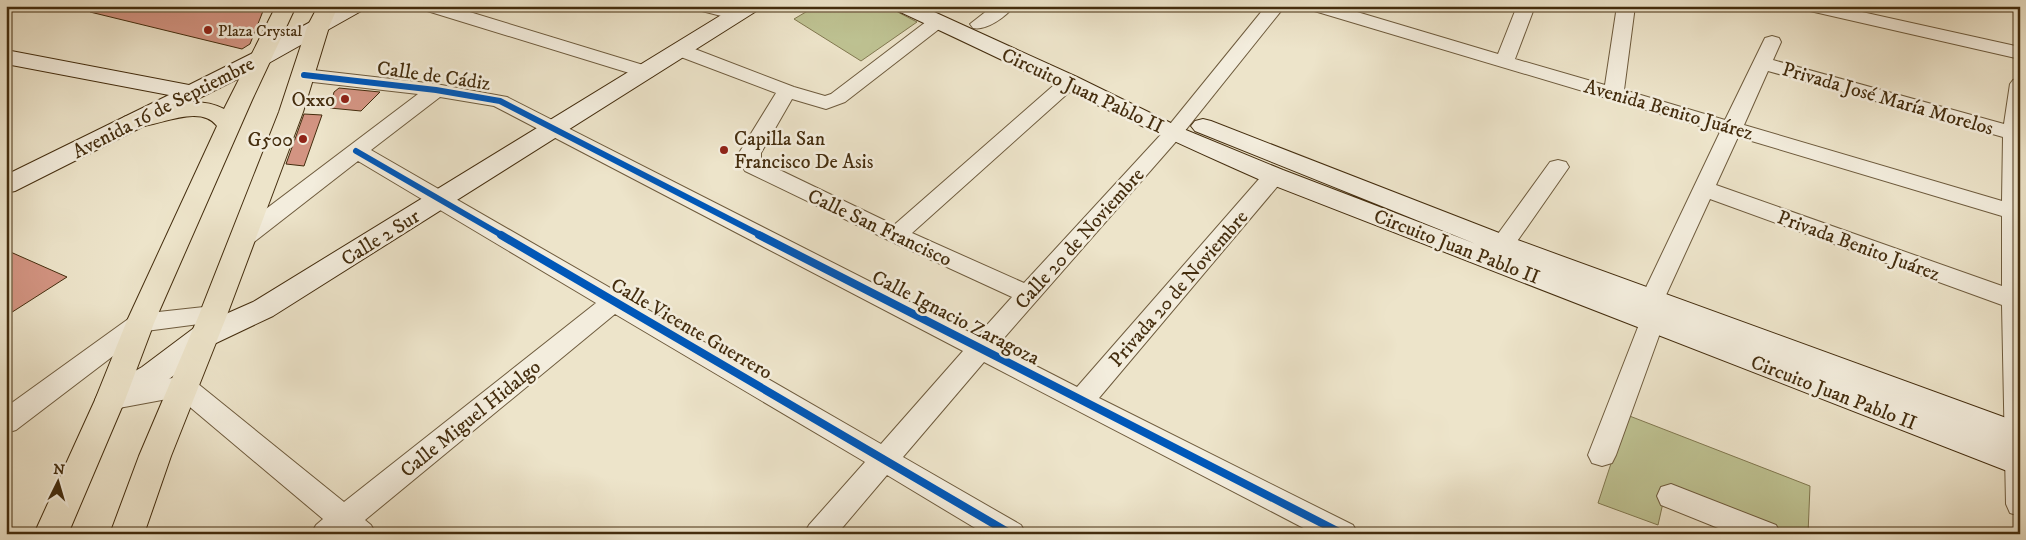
<svg xmlns="http://www.w3.org/2000/svg" width="2026" height="540" font-family="'IM FELL DW Pica',serif">
  <rect width="100%" height="100%" fill="#ede4ca"/>
  <filter id="stains"><feTurbulence type="fractalNoise" baseFrequency=".004" numOctaves="4"/><feColorMatrix values="0 0 0 0 .2 0 0 0 0 .09 0 0 0 0 .02 0 0 0 .5 -.17"/></filter>
  <radialGradient id="worn" r=".72"><stop offset=".6" stop-color="#630" stop-opacity="0"/><stop offset="1" stop-color="#630" stop-opacity=".3"/></radialGradient>
  <path fill="#bec292" stroke="#817850" d="M816 6H886L917 22 861 61 794 19Z
    M1627 415 1810 486 1808 534H1790L1667 485 1658 525 1598 503Z"/>
  <path fill="#d39482" stroke="#442d0e" d="M91 6H265L250 44 242 49 90 12Z
    M339 88 380 92 361 111 330 108 334 92Z
    M304 114 322 115 304 166 286 164Z
    M6 250 67 277 6 316Z"/>
  <g fill="none" stroke-linecap="round" stroke-linejoin="round">
    <g stroke="#6e5b3d" stroke-width="2">
      <path id="street" d="M421 6H450L653 68 656 72 653 76 646 78 639 76 424 10Z
        M695 6H725L743 11 746 15 743 19 737 20 698 10Z
        M993 6H1014C1006 17 986 31 973 28L970 24Z
        M1266 6H1285L1180 137 997 346 1077 387 1266 171 1274 169 1282 171 1285 176 1282 181 1099 398 1353 525 1358 534H1315L984 362 903 457 1021 525 1026 534H985L887 475 837 534H804L809 525 865 462 615 314 365 520 371 525 376 534H311L316 525 323 519 178 397 119 408 110 405 106 398 110 391 119 388 183 376 192 379 344 502 596 303 358 161 250 245 242 247 234 245 230 239 234 233 418 94 304 81 297 79 294 75 297 71 304 69 436 84 507 97 977 336 1012 297 888 240 745 171 738 160 739 153 776 93 673 54 671 50 673 46 680 44 687 46 794 87 825 96 831 94 931 18 937 17 943 18 946 22 943 26 845 102 826 109 792 99 761 153V161L894 225 1062 78 1069 76 1076 78 1079 82 1076 86 912 233 1024 283 1166 129ZM440 97 494 106 963 351 881 444 371 150Z
        M1308 6H1337L1498 54 1517 6H1535L1515 59 1605 85 1617 6H1635L1624 90 1725 120 1763 42 1765 38 1772 36 1779 38 1781 42 1773 60 2004 124 2010 84 2013 80 2020 78V516L2010 513 2006 504 2002 305 1710 199 1661 306 1652 309 1643 306 1640 300 1720 132 1311 10ZM1768 71 2003 137 2002 201 1744 125ZM1738 137 2002 216V286L1716 185Z
        M1801 6H1835L2020 47V59L1810 11 1804 10Z
        M1558 160 1566 162 1569 167 1511 250 1503 252 1495 250 1491 244 1495 238 1550 162Z
        M213 306 222 309 225 315 222 321 146 331 16 430 6 433V407L131 317 140 314Z
        M1652 313 1661 316 1664 322 1616 455 1612 463 1602 466 1592 463 1588 455 1640 322 1643 316Z
        M1671 484 1776 525 1781 534H1733L1661 505 1657 496 1661 487Z"/>
    </g>
    <g stroke="#442d0e" stroke-width="2">
      <path id="secondary" d="M340 6H366L363 10 267 64 15 191 6 193V175L169 95 6 64V50L189 85 251 54Z
        M736 6H761L758 10 273 316 214 344 164 383 121 408 110 412 99 408 95 400 99 392 142 367 194 328 253 302Z
        M893 6H921L1077 77 1181 128 1283 170 1476 244 1195 131 1191 126 1195 121 1203 119 1211 121 1512 238 2020 423V449L1985 436 2020 449V476L1265 182C1141 128 1019 67 896 10Z"/>
    </g>
    <g stroke="#442d0e" stroke-width="2">
      <path id="primary" d="M276 6H296L252 100 154 323 125 400 68 534H34L95 400 126 323 217 126C198 100 148 133 124 127L120 122 124 117C154 108 194 93 224 109Z
        M318 6H338L329 27 303 112 227 315 171 456 144 534H110L139 456 199 315 279 112 307 27Z"/>
    </g>
    <use href="#street" fill="#f3eddd" fill-rule="evenodd"/>
    <use href="#secondary" fill="#f3eddd" fill-rule="evenodd"/>
    <use href="#primary" fill="#ede4ca" fill-rule="evenodd"/>
    <g stroke="#f3eddd" stroke-width="9">
      <path id="cycleway-far1" d="M304 75 436 90 500 101 762 236
        M356 151 503 236"/>
    </g>
    <g stroke="#f3eddd" stroke-width="11">
      <path id="cycleway" d="M501 235 1011 534
        M759 235 1343 534"/>
    </g>
    <use href="#cycleway-far1" stroke="#0057b8" stroke-width="6"/>
    <use href="#cycleway" stroke="#0057b8" stroke-width="8"/>
  </g>
  <g fill="#8f2418" stroke="#f3eddd" stroke-width="2">
    <circle cx="208" cy="30" r="5"/>
    <circle cx="345" cy="99" r="5"/>
    <circle cx="303" cy="139" r="5"/>
    <circle cx="724" cy="150" r="5"/>
  </g>
  <g text-anchor="middle" stroke-width="5" stroke-linejoin="round" paint-order="stroke">
    <g font-size="16" fill="#442d0e" stroke="#f3eddd" text-anchor="start">
      <text x="218" y="36">Plaza Crystal</text>
    </g>
    <g font-size="20" fill="#442d0e" stroke="#f3eddd">
      <text transform="translate(434 75) rotate(8)" y="7">Calle de Cádiz</text>
      <text transform="translate(1083 90) rotate(25)" y="7">Circuito Juan Pablo II</text>
      <text transform="translate(1888 98) rotate(16)" y="7">Privada José María Morelos</text>
      <text transform="translate(163 107) rotate(-27)" y="7">Avenida 16 de Septiembre</text>
      <text transform="translate(1669 109) rotate(16)" y="7">Avenida Benito Juárez</text>
      <text transform="translate(880 227) rotate(25)" y="7">Calle San Francisco</text>
      <text transform="translate(380 237) rotate(-32)" y="7">Calle 2 Sur</text>
      <text transform="translate(1079 238) rotate(-48)" y="7">Calle 20 de Noviembre</text>
      <text transform="translate(1859 245) rotate(20)" y="7">Privada Benito Juárez</text>
      <text transform="translate(1457 246) rotate(21)" y="7">Circuito Juan Pablo II</text>
      <text transform="translate(1178 288) rotate(-49)" y="7">Privada 20 de Noviembre</text>
      <text transform="translate(956 317) rotate(27)" y="7">Calle Ignacio Zaragoza</text>
      <text transform="translate(692 328) rotate(30)" y="7">Calle Vicente Guerrero</text>
      <text transform="translate(1834 392) rotate(21)" y="7">Circuito Juan Pablo II</text>
      <text transform="translate(470 418) rotate(-39)" y="7">Calle Miguel Hidalgo</text>
    </g>
    <g font-size="20" fill="#442d0e" stroke="#f3eddd" text-anchor="end">
      <text x="335" y="106">Oxxo</text>
      <text x="734" y="145" text-anchor="start">Capilla San<tspan x="734" dy="23">Francisco De Asis</tspan></text>
      <text x="293" y="146">G500</text>
    </g>
  </g>
  <rect width="2026" height="540" fill="none" stroke="#ede4ca" stroke-width="25"/>
  <rect x="8" y="8" width="2011" height="525" fill="none" stroke="#442d0e" stroke-width="2.5"/>
  <rect x="12" y="12" width="2001" height="515" fill="none" stroke="#442d0e"/>
  <g transform="translate(58 482) rotate(5)" stroke="#f3eddd" stroke-width="4" paint-order="stroke">
  <path d="M0-4L9 19L0 12L-9 19Z" fill="#442d0e"/>
  <text y="-8" font-size="14" font-weight="bold" text-anchor="middle" fill="#442d0e">N</text>
  </g>
  <rect width="100%" height="100%" filter="url(#stains)"/>
  <rect width="100%" height="100%" fill="url(#worn)"/>
</svg>
